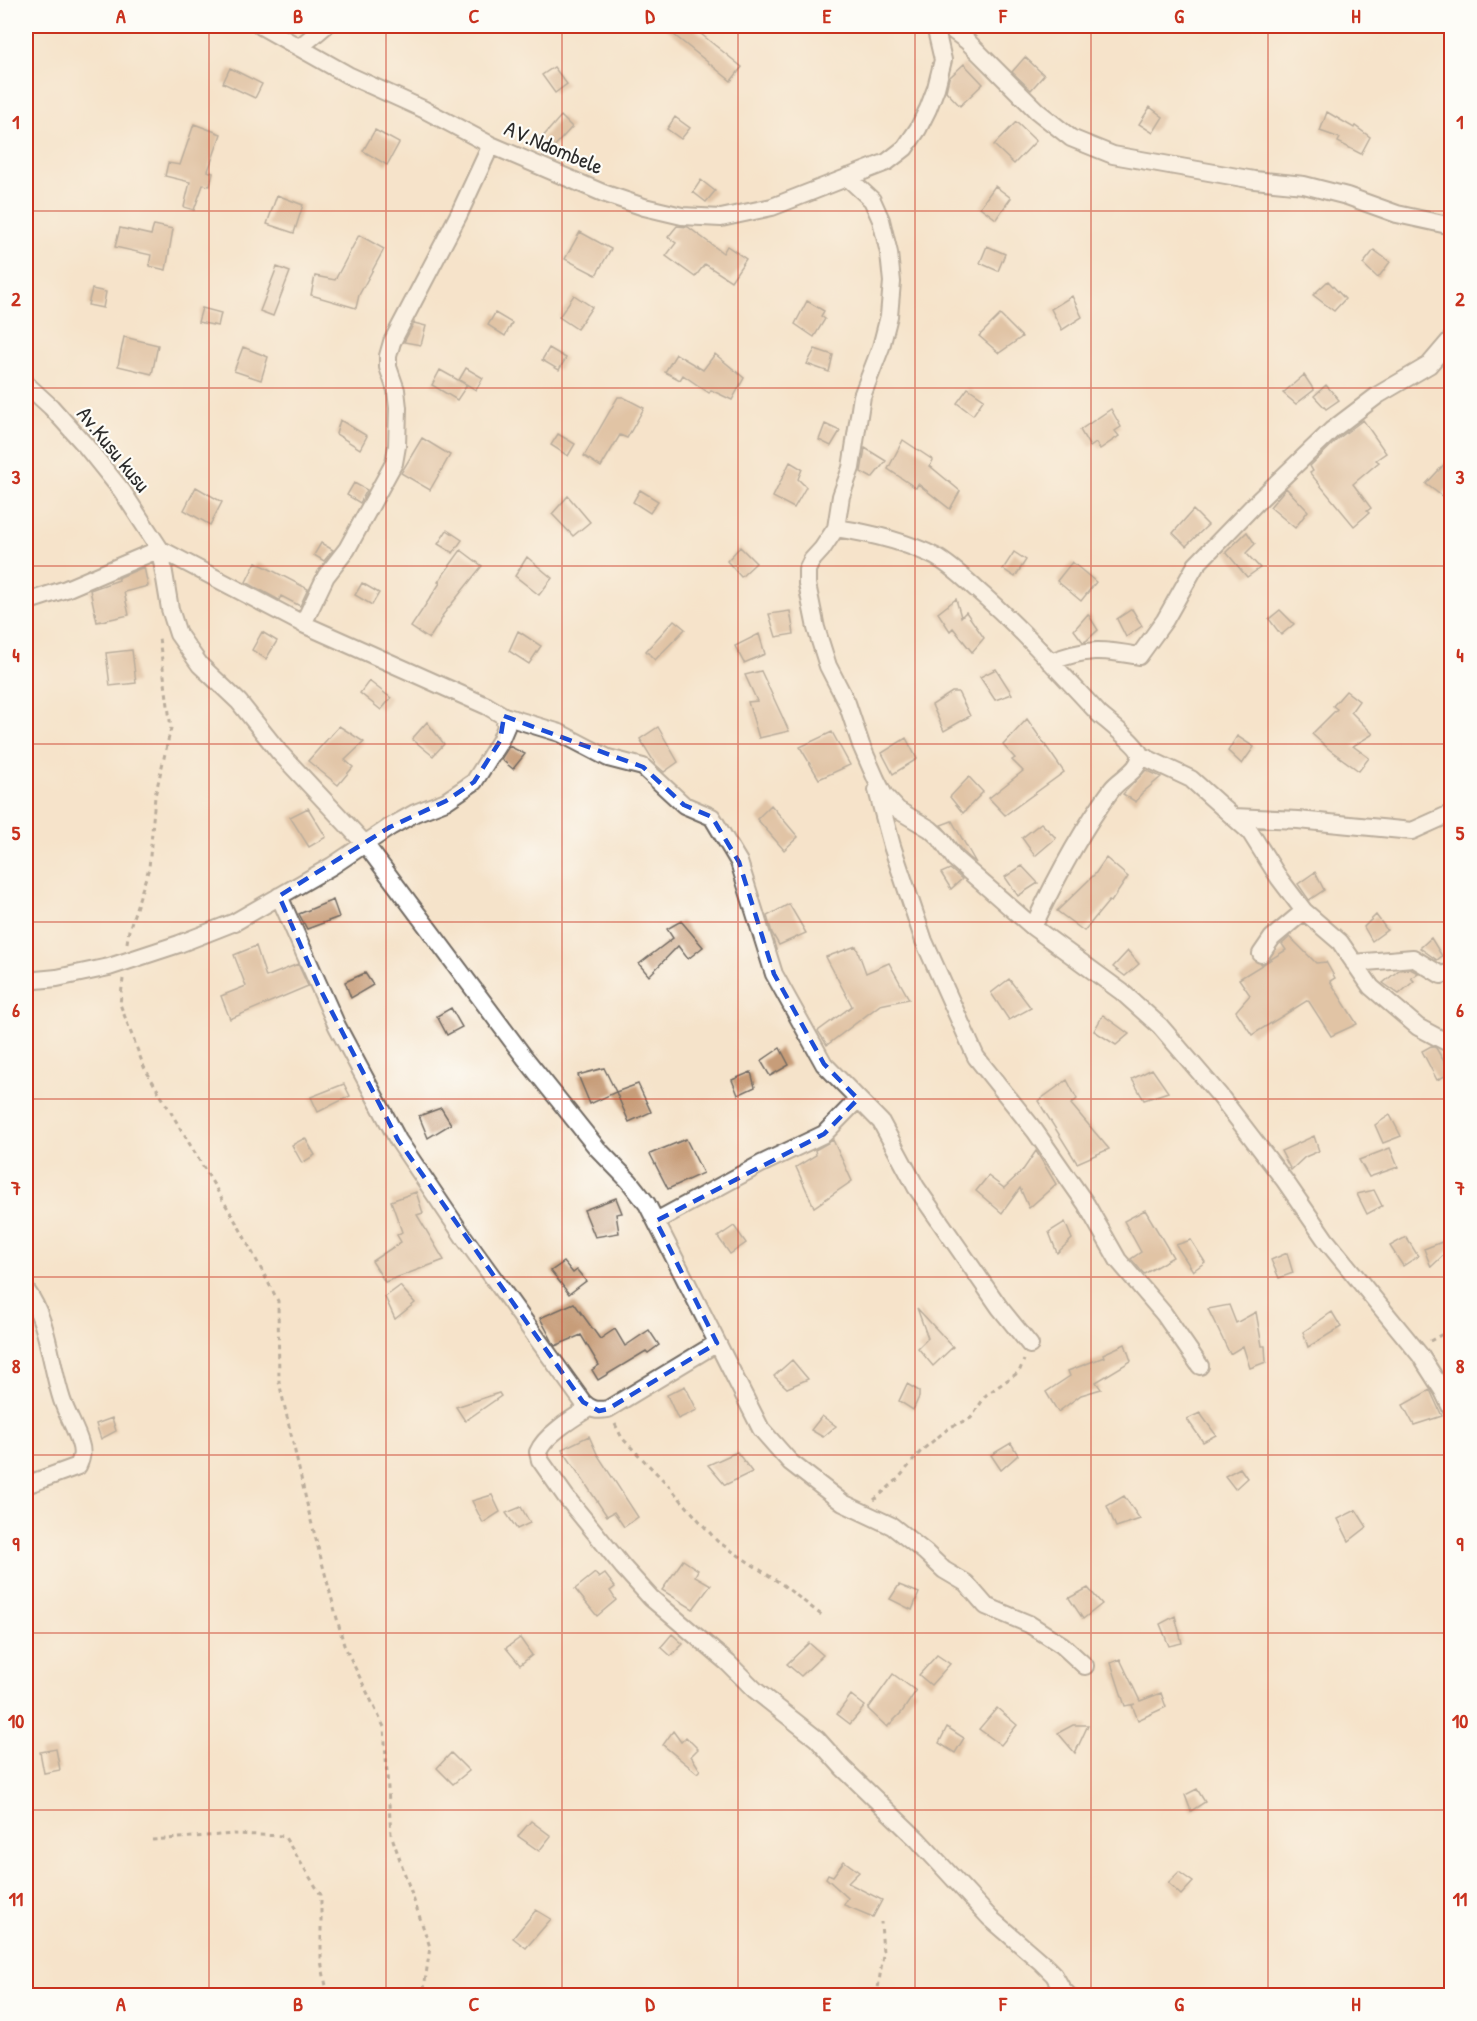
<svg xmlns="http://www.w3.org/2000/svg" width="1477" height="2021" font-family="'Patrick Hand',sans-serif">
  <rect width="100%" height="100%" fill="#fdfcf7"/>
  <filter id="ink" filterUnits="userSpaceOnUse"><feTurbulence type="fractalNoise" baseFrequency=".0167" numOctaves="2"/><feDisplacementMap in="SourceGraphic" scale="12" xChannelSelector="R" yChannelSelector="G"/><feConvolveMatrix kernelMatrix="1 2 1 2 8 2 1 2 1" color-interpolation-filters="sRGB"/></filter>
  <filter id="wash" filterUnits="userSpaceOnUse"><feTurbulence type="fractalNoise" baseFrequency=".008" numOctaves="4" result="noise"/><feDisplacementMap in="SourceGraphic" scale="24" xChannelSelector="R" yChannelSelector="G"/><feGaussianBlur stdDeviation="1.35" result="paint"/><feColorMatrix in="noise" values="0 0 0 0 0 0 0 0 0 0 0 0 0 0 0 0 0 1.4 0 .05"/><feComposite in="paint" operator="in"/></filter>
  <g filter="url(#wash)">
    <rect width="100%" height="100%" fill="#f5e3ca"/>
    <g id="blocks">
      <path fill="#c79d79" d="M663 26H691L742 67 731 81Z
        M1025 57 1044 75 1031 90 1012 72Z
        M964 64 983 84 960 106 946 91 949 78Z
        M554 67 567 84 555 93 542 75Z
        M230 68 262 84 255 98 223 83Z
        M1150 107 1163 117 1153 133 1139 124Z
        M1327 112 1354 128 1355 126 1370 137 1361 154 1338 142 1340 138 1320 131Z
        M561 116 572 127 552 149 541 139Z
        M675 117 690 128 681 139 667 129Z
        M1016 122 1036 141 1014 164 994 145Z
        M194 124 221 134 208 171 213 173 210 186 203 185 194 210 184 207 190 182 165 176 168 163 180 165Z
        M375 130 399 143 387 165 363 151Z
        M701 180 715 191 706 202 693 192Z
        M995 186 1011 198 996 219 980 207Z
        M277 195 303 205 294 233 267 224Z
        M154 225 173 229 166 270 149 266 151 255 115 247 120 228 151 235Z
        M677 226 688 227 723 253 727 246 746 259 731 281 705 264 695 277 666 256 676 243 668 237Z
        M580 232 611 249 596 275 565 259Z
        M359 235 384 249 359 295 356 308 311 295 315 276 335 280Z
        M987 246 1005 254 998 271 980 263Z
        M1374 250 1390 262 1378 278 1363 264Z
        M277 267 290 272 273 316 260 311Z
        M1328 281 1345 299 1334 311 1313 295Z
        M92 289 106 292 103 308 88 305Z
        M574 295 592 307 577 329 559 317Z
        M1072 296 1082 317 1062 330 1051 309Z
        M807 301 824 311 821 316 825 319 814 337 795 324Z
        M202 308 221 313 218 326 198 322Z
        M495 313 512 323 505 336 488 325Z
        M1000 315 1022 337 999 353 979 336Z
        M414 323 426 326 421 345 404 342Z
        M124 337 158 345 152 374 118 366Z
        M243 347 268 357 261 380 234 371Z
        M549 348 566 358 559 370 542 360Z
        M815 349 833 355 829 372 807 364Z
        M676 354 703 370 715 354 744 378 732 400 711 390 709 393 683 375 680 380 665 372Z
        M466 368 483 378 476 390 459 380Z
        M440 370 467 385 457 400 432 385Z
        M1304 375 1314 390 1296 404 1283 393Z
        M1326 385 1339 400 1326 409 1314 396Z
        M968 388 984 399 973 415 957 403Z
        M618 397H623L644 408 627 438 620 435 601 467 584 456Z
        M1111 409 1121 427 1115 431 1119 436 1100 449 1096 443 1090 447 1080 430Z
        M340 420 367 436 360 449 336 434Z
        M1363 420 1386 453 1376 460 1379 462 1353 484 1371 508 1367 511 1369 513 1354 526 1310 473 1313 471 1310 466 1339 438Z
        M825 424 840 431 831 446 819 440Z
        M558 434 575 444 568 456 551 445Z
        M422 438 450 455 430 490 401 473Z
        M903 440 933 460 930 466 960 491 950 509 918 484 916 488 888 469Z
        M865 448 886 461 872 478 861 472Z
        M1452 456V484L1442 496 1426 484Z
        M790 462 802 469 798 479 806 487 794 508 773 497Z
        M354 483 367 490 360 503 347 495Z
        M196 487 222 502 210 525 184 510Z
        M1286 488 1308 511 1295 528 1270 507Z
        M640 490 658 501 650 513 633 502Z
        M568 496 590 522 573 536 552 514Z
        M1193 510 1208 525 1186 546 1173 533Z
        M447 530 462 540 453 553 438 544Z
        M1247 532 1255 544 1246 553 1260 568 1247 577 1226 552Z
        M321 543 333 550 324 561 314 555Z
        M740 547 756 563 741 577 727 561Z
        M461 550 482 566 442 616 443 617 429 639 411 627 440 583 438 582Z
        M1014 552 1026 560 1015 577 1003 569Z
        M527 557 552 578 539 595 515 576Z
        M256 562 308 589 300 606 281 596 279 600 246 582Z
        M1072 562 1096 582 1081 601 1057 581Z
        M144 567 148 586 124 592 129 615 97 622 90 590 119 580 118 578Z
        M362 583 379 593 372 605 355 595Z
        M956 599 961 617 966 612 984 638 972 652 953 628 950 631 938 613Z
        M1132 609 1142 626 1126 637 1117 619Z
        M1280 610 1294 624 1281 635 1269 619Z
        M790 611 794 634 776 637 769 614Z
        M1088 614 1098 630 1086 641 1083 642 1074 630Z
        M674 620 685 629 655 660 646 651Z
        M518 631 541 646 529 664 509 651Z
        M262 632 277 641 266 659 252 650Z
        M759 634 765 654 744 663 735 646Z
        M132 650 136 683 110 686 106 653Z
        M996 669 1012 694 995 700 980 677Z
        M761 671 789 731 759 738 748 702 757 701 745 675Z
        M369 681 391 698 381 710 360 693Z
        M1346 691 1359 701 1351 712 1373 734 1353 746 1369 758 1359 771 1330 750 1312 734 1337 709 1333 706Z
        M952 692H958L970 716 944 731 932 705Z
        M1027 719 1064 772 1005 815 989 798 1023 771 1012 760 1015 758 1003 745Z
        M427 722 444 744 433 756 412 739Z
        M339 726 364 742 345 760 353 767 338 785 308 761Z
        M658 727 678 762 664 772 656 765 640 739Z
        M832 732 850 765 819 779 800 747Z
        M1237 736 1254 747 1242 764 1228 751Z
        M906 738 917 759 893 774 882 753Z
        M509 746 525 754 513 769 501 759Z
        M1146 770 1161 777 1141 794 1136 802 1123 794Z
        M969 777 983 792 963 813 950 797Z
        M771 805 798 837 784 850 757 819Z
        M308 808 326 837 309 847 290 817Z
        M952 821 976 863 963 852 941 825Z
        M1041 823 1056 838 1035 856 1022 838Z
        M1106 858 1128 877 1111 902 1109 901 1084 931 1057 911 1095 874Z
        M1022 866 1038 883 1018 896 1005 877Z
        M950 869 962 879 951 889 941 873Z
        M1315 872 1324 890 1309 900 1298 884Z
        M333 900 339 917 307 929 299 914Z
        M789 904 806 933 779 945 772 933 767 916Z
        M1376 915 1387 930 1372 941 1364 927Z
        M681 921 703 947 688 959 678 946 649 976 639 964 673 938 667 929Z
        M1290 937 1316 963 1326 962 1335 978 1330 981 1357 1024 1331 1036 1308 1000 1252 1035 1236 1011 1250 995 1239 979 1286 950 1282 944Z
        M1431 938 1442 956 1437 960 1420 948Z
        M256 946 266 977 298 964 308 986 230 1019 221 996 246 986 234 955Z
        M856 946 866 973 889 963 909 999 880 1005 827 1045 818 1031 852 1006 826 957Z
        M1128 951 1139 964 1125 976 1113 967Z
        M1410 969 1418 973 1411 978 1414 981 1399 994 1383 983 1399 970Z
        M365 973 373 985 351 998 345 982Z
        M1009 979 1031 1008 1009 1020 991 993Z
        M451 1008 462 1027 447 1035 437 1016Z
        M1103 1015 1129 1034 1116 1045 1094 1031Z
        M1431 1046 1436 1048 1451 1073 1437 1080 1422 1051Z
        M780 1048 789 1065 770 1076 761 1061Z
        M604 1068 616 1092 590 1104 578 1075Z
        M1152 1069 1168 1092 1144 1100 1132 1079Z
        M751 1072 755 1087 738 1095 732 1080Z
        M1067 1080 1077 1099 1071 1104 1109 1149 1077 1163 1038 1101Z
        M344 1084 350 1096 318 1112 311 1097Z
        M638 1084 651 1112 629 1122 616 1092Z
        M441 1108 451 1124 428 1138 419 1116Z
        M1390 1115 1401 1136 1383 1143 1375 1125Z
        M1314 1136 1319 1151 1305 1157 1291 1170 1281 1151Z
        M305 1138 315 1155 302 1163 292 1145Z
        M686 1139 703 1173 668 1189 650 1154Z
        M833 1140 852 1181 814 1207 796 1167 816 1155 815 1150Z
        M1390 1148 1398 1167 1369 1177 1359 1160Z
        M1036 1151 1056 1184 1029 1208 1020 1188 1002 1213 976 1191 988 1176 1004 1188 1023 1170Z
        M1374 1190 1382 1206 1367 1214 1357 1194Z
        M416 1192 423 1213 417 1215 444 1260 385 1282 372 1261 401 1242 397 1235 402 1232 391 1201Z
        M616 1198 622 1213 616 1214 619 1233 595 1237 584 1210Z
        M1145 1210 1173 1257 1144 1274 1131 1259 1141 1252 1124 1221Z
        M1065 1222 1072 1239 1057 1253 1049 1232Z
        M734 1226 746 1243 730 1254 718 1237Z
        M1406 1237 1418 1256 1403 1266 1390 1246Z
        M1452 1238V1247L1431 1267 1424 1249Z
        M1191 1240 1205 1262 1193 1271 1176 1245Z
        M1287 1253 1293 1273 1279 1278 1271 1260Z
        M564 1262 573 1273 577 1270 586 1281 569 1294 551 1271Z
        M400 1286 415 1303 395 1319 385 1297Z
        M574 1303 600 1339 615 1329 625 1346 649 1330 659 1345 648 1353 646 1351 598 1380 592 1370 599 1365 581 1335 555 1346 540 1318Z
        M1229 1305 1236 1323 1256 1312 1262 1346H1265L1266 1362 1250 1368 1243 1346 1230 1354 1208 1309Z
        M917 1308 953 1347 933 1366 918 1348 928 1338Z
        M1332 1312 1341 1327 1308 1347 1303 1332Z
        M1125 1344 1131 1361 1096 1382 1101 1389 1081 1395 1058 1412 1046 1392 1070 1376 1068 1371 1104 1357 1103 1354Z
        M792 1360 808 1379 787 1388 774 1376Z
        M907 1384 919 1391V1397L913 1410 899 1401Z
        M685 1386 697 1410 678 1419 667 1395Z
        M1430 1390 1442 1416 1414 1425 1403 1405Z
        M499 1393 501 1396 465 1421 456 1407Z
        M1200 1413 1216 1435 1203 1442 1187 1419Z
        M822 1416 836 1426 823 1437 811 1430Z
        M112 1418 116 1431 101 1439 96 1424Z
        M589 1436 597 1454 638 1517 624 1527 614 1512 607 1516 562 1449Z
        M1011 1443 1018 1455 1001 1470 991 1455Z
        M737 1452 752 1472 725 1485 708 1465Z
        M1240 1468 1247 1478 1235 1489 1225 1476Z
        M492 1495 500 1512 483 1523 472 1501Z
        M1124 1496 1140 1519 1116 1527 1107 1506Z
        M521 1507 530 1523 517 1529 506 1513Z
        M1356 1510 1367 1527 1349 1541 1338 1519Z
        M683 1560 698 1570 695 1576 711 1585 693 1609 662 1590Z
        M595 1573 599 1578 605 1574 615 1587 610 1591 616 1600 597 1616 575 1589Z
        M899 1585 919 1593 912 1610 890 1599Z
        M1088 1588 1102 1604 1083 1619 1069 1598Z
        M1175 1616 1182 1643 1169 1646 1160 1624Z
        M672 1634 683 1644 671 1656 661 1647Z
        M520 1638 532 1655 520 1665 506 1648Z
        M809 1643 823 1655 801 1676 787 1664Z
        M937 1655 950 1664 931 1685 919 1675Z
        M1120 1659 1140 1701 1161 1693 1166 1707 1138 1720 1132 1705 1135 1704 1125 1706 1111 1663Z
        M893 1674 916 1691 902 1712 887 1727 868 1709Z
        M851 1695 865 1706 850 1724 837 1714Z
        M997 1708 1017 1725 1001 1745 979 1729Z
        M1073 1725H1088L1075 1753 1058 1733Z
        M947 1727 964 1738 955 1753 939 1743Z
        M673 1731 681 1742 686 1737 698 1749 691 1756 700 1770 697 1773 663 1745Z
        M56 1749 60 1770 44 1773 40 1752Z
        M451 1753 469 1771 453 1784 437 1768Z
        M1197 1789 1205 1802 1191 1811 1185 1795Z
        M531 1821 551 1836 539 1851 518 1836Z
        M844 1861 859 1872 848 1883 882 1900 873 1917 844 1905 848 1898 826 1878 828 1874 833 1876Z
        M1179 1872 1193 1882 1181 1895 1168 1883Z
        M536 1910 551 1919 526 1948 513 1938Z"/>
    </g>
  </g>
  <g filter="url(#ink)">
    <use href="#blocks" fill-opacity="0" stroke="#726b63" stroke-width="1.5"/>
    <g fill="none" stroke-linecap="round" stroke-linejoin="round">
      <g stroke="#726b63" stroke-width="20">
        <path id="street" d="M261 26 348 75 423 109 491 145 603 193 644 207 682 216 721 218 772 207 887 162 905 148 918 129 928 109 936 88 943 60 935 26
          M947 26 967 41 1037 111 1071 138 1113 155 1254 180 1304 185 1347 196 1397 214 1452 226
          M300 47 325 26
          M847 177 872 200 881 220 889 253 892 282 889 316 881 347 862 396 851 468 841 496 836 528 822 549 812 560 807 570V584L816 628 828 666 847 703 861 745 876 779 884 795 898 810 930 829 940 838 955 859 1033 927 1122 992 1160 1026 1220 1096 1285 1181 1325 1239 1420 1355 1443 1391 1452 1410
          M26 384 51 407 85 445 122 491 160 549 170 609 178 634 200 665 239 702 279 752 366 845 525 1058 597 1148 629 1181 647 1204 761 1429 790 1462 843 1503 892 1526 925 1552 944 1570 966 1583 986 1606 1029 1624 1062 1645 1085 1666
          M836 528C869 533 905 541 936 557 950 565 963 577 975 588 1019 626 1059 671 1099 714 1108 722 1139 746 1140 755 1141 770 1119 779 1112 789 1080 832 1056 878 1033 927
          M26 602 66 589 160 549 303 624 487 706 504 716 506 727 500 741 474 782 446 801 415 813 390 827 332 866 235 922 179 944 109 967 57 978 26 981
          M303 624 326 576 347 549 394 463 397 446 398 408 396 390 388 367V356L392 342 459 214 491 145
          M1050 662C1087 648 1101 649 1139 656L1165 620 1196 565 1258 501 1332 430 1378 395 1429 365 1452 338
          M504 716 560 733 608 758 643 767 684 805 712 817 739 862 774 974 824 1064 881 1122 916 1187 1000 1308 1030 1345
          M1140 755 1191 779 1250 832 1279 878 1304 911 1272 938 1261 954
          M877 790 892 846 924 941 976 1057 1035 1131 1086 1204 1118 1260 1164 1314 1200 1366
          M1233 817 1298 820 1412 831 1452 813
          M279 896 337 1026 398 1140 463 1236 583 1402C591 1410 597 1411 608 1409L717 1343
          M1304 911 1340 942 1371 987 1418 1027 1452 1045
          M1354 963 1413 958 1441 975 1452 972
          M656 1221 761 1164 824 1134 858 1099
          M26 1290C49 1321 50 1364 62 1400 67 1415 76 1429 80 1443 83 1452 82 1458 78 1466L26 1485
          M589 1408C573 1418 545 1435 538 1452L540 1460 566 1497 623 1567 651 1598 728 1663 755 1690 817 1739 843 1768 918 1840 990 1918 1042 1963 1054 1975 1062 1989 1069 1996"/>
      </g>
      <path stroke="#726b63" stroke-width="3" stroke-dasharray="4.5 4.5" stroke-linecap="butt" d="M127 943 129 930 149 868 155 796 171 728 159 638
        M123 979 120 1004 144 1067 240 1229 278 1301 279 1382 310 1517 344 1645 384 1727 391 1834 430 1947 423 1996
        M1430 1341 1452 1329
        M615 1424 622 1438 667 1484 717 1541 783 1585 824 1617
        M874 1500 898 1479 921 1451 950 1427 971 1418 986 1395 1019 1372 1024 1360
        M152 1840 234 1834 284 1836 321 1895V1961L328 1996
        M877 1996 883 1954 881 1922"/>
      <use href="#street" stroke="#fff" stroke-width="16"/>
    </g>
  </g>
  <path d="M0 0H1477V2021H0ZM504 716 643 767 684 805 712 817 739 862 774 974 824 1064 858 1099 824 1134 656 1221 717 1343 608 1409 599 1411 583 1402 398 1140 318 985 279 896 390 827 446 801 474 782 500 741Z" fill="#f5e3ca" fill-opacity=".55" fill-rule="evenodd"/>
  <path fill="none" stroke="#1d4ed8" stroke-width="4.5" stroke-dasharray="12 8" stroke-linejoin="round" d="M504 716 643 767 684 805 712 817 739 862 774 974 824 1064 858 1099 824 1134 656 1221 717 1343 608 1409 599 1411 583 1402 398 1140 318 985 279 896 390 827 446 801 474 782 500 741Z"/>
  <path fill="none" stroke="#c8321e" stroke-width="1.5" stroke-opacity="0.55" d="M209 26V1996M386 26V1996M562 26V1996M738 26V1996M915 26V1996M1091 26V1996M1268 26V1996M26 211H1452M26 388H1452M26 566H1452M26 744H1452M26 922H1452M26 1099H1452M26 1277H1452M26 1455H1452M26 1633H1452M26 1810H1452"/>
  <g text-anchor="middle" stroke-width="4.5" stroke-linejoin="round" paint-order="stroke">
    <g font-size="22" fill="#2b2b2b" stroke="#fdfcf7">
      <text transform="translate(554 147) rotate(23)" y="8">AV.Ndombele</text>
      <text transform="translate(114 449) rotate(51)" y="8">Av.Kusu kusu</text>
    </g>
  </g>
  <rect width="1477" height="2021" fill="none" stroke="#fdfcf7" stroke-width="66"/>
  <rect x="33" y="33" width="1411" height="1955" fill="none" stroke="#c8321e" stroke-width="2"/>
  <g font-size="20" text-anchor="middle" font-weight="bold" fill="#c8321e">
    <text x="121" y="23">A</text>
    <text x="298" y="23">B</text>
    <text x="474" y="23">C</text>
    <text x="650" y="23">D</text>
    <text x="827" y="23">E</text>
    <text x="1003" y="23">F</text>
    <text x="1179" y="23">G</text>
    <text x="1356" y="23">H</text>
    <text x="16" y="129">1</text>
    <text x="1460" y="129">1</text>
    <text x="16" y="306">2</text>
    <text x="1460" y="306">2</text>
    <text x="16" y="484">3</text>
    <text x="1460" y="484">3</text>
    <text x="16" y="662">4</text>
    <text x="1460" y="662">4</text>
    <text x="16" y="840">5</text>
    <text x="1460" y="840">5</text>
    <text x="16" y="1017">6</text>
    <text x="1460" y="1017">6</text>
    <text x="16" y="1195">7</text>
    <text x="1460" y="1195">7</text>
    <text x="16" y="1373">8</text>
    <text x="1460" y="1373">8</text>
    <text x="16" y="1551">9</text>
    <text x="1460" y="1551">9</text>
    <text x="16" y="1728">10</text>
    <text x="1460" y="1728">10</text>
    <text x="16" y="1906">11</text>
    <text x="1460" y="1906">11</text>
    <text x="121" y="2011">A</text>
    <text x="298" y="2011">B</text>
    <text x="474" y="2011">C</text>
    <text x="650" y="2011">D</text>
    <text x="827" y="2011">E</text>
    <text x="1003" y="2011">F</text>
    <text x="1179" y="2011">G</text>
    <text x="1356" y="2011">H</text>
  </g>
</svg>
